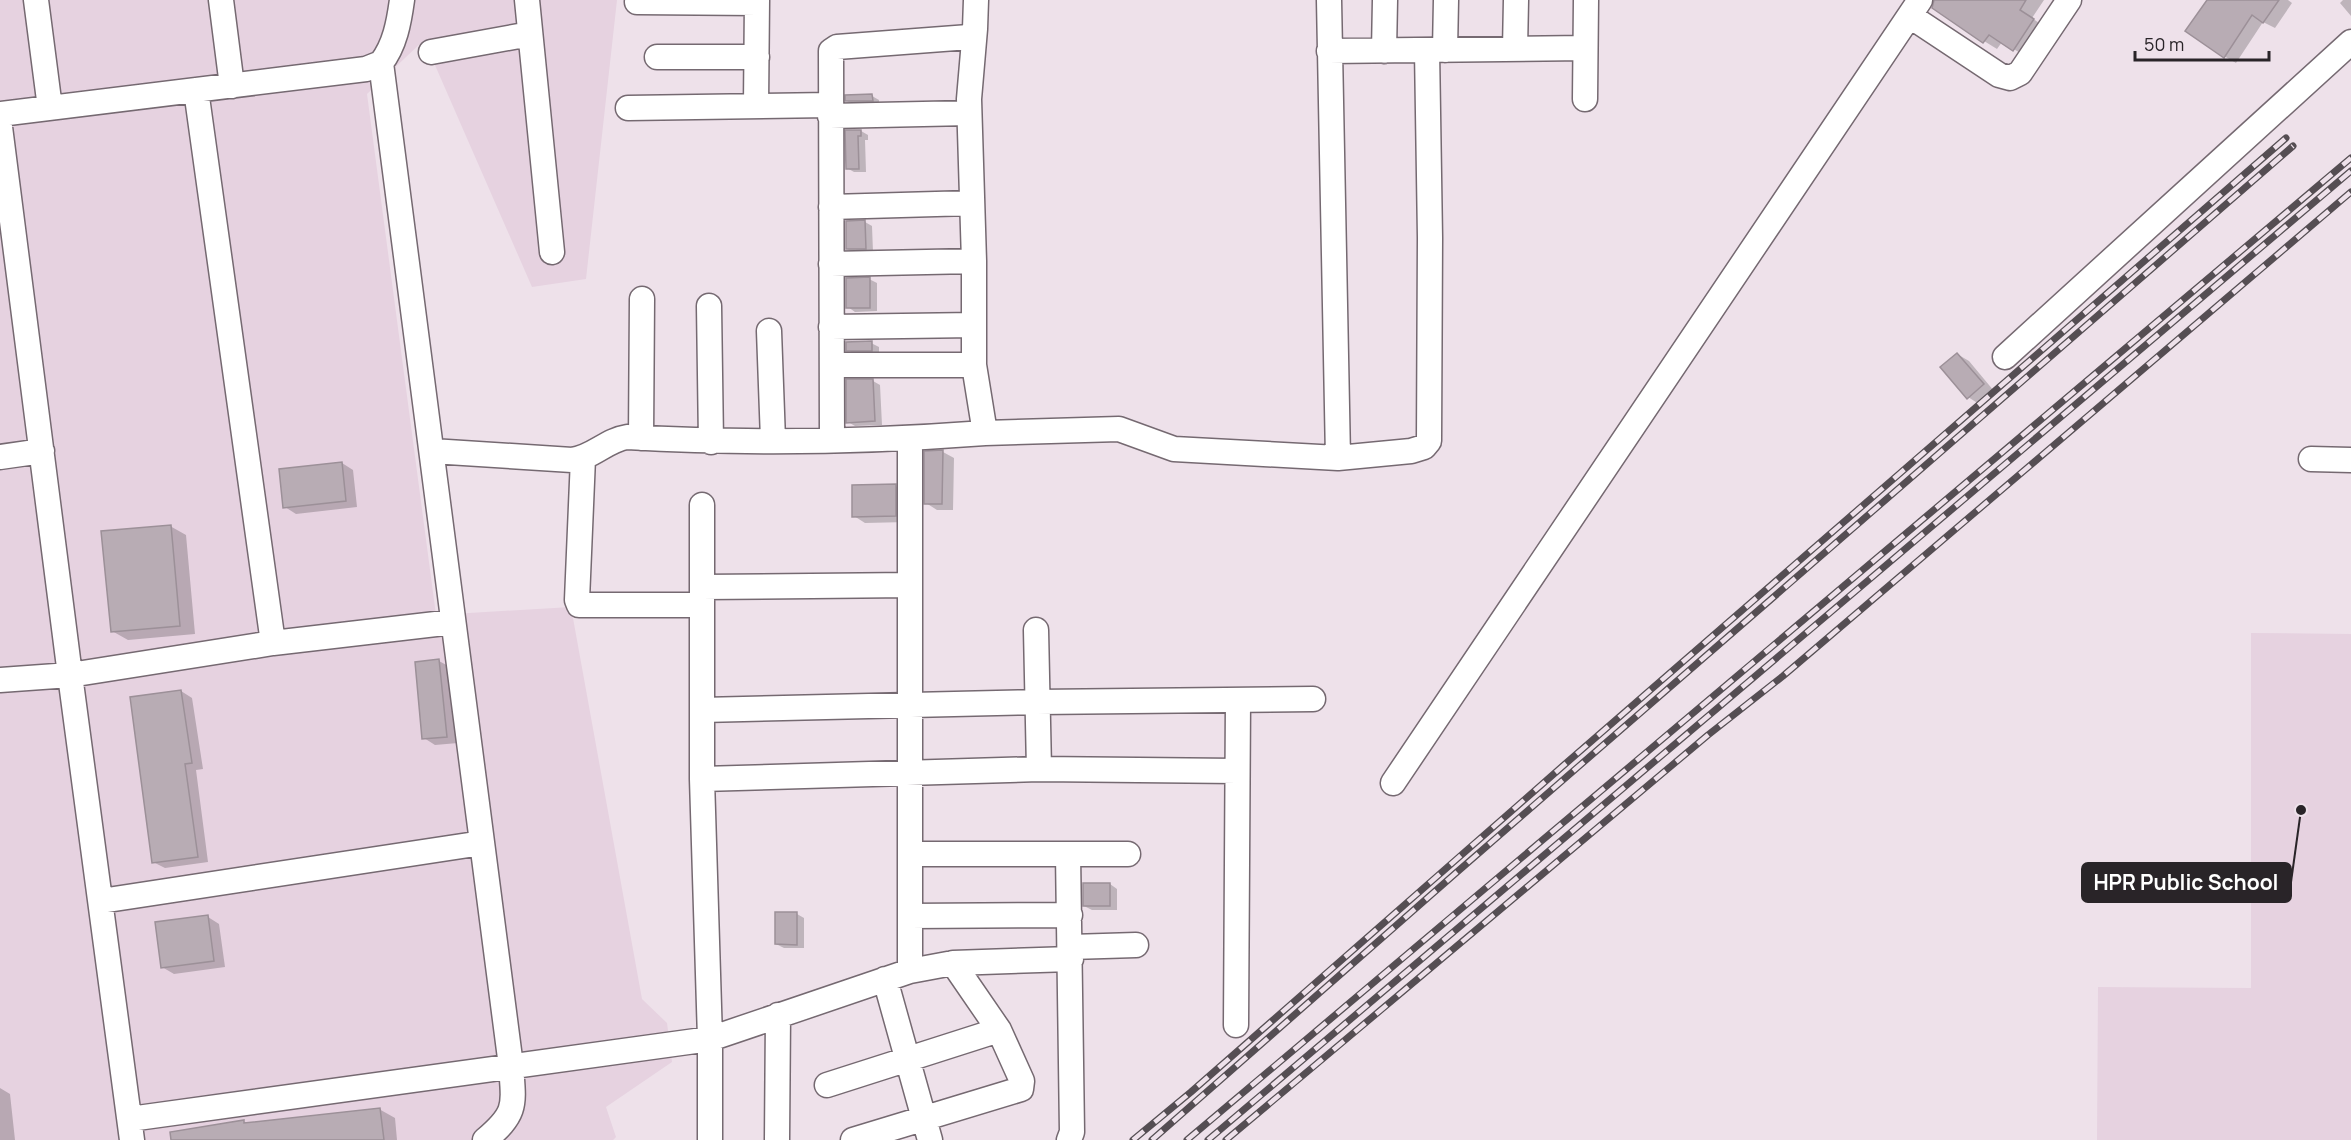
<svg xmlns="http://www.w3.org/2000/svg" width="2351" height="1140" font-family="Manrope,sans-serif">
  <rect width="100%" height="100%" fill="#eee1ea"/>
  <path fill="#e6d2e0" d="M0 0H617L586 279 532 287 424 40 367 94 436 615 571 607 642 999 667 1023 672 1062 606 1107 616 1137 613 1140H0Z
    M2251 633 2351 634V1140H2097L2098 987 2251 988Z"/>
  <path fill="#0003" d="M1934 0H2044L2032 18 2046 28 2027 57 2002 42 1997 49 1984 41Z
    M2208 0H2288L2292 3 2275 28 2263 22 2236 63 2224 56Z
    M2343 0H2351V16L2340 3Z
    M872 96 879 100V104L854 105 847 101Z
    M847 131H861L868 135V140H865L866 172H854L847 168Z
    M865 222 872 226 873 252 855 253 847 249Z
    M869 279 877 283V311L855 312 848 307Z
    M871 343 879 347V354H855L848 350Z
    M1957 354 1969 361 1994 391 1979 404 1968 397Z
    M873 381 880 385 882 425 855 426 848 422Z
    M943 452 954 458 953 510H937L926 503V453Z
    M342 463 353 470 357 507 296 514 285 507Z
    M895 486 907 492V522L865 523 854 516Z
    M170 526 186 535 195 634 128 640 112 631Z
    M439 661 450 667 458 743 435 745 424 738Z
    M181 691 192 698 203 769 196 770 208 862 165 868 153 862Z
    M1110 884 1117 889V910H1092L1084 906Z
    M797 914 804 918V948H784L776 944Z
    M208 917 219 924 225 967 174 974 162 967Z
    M0 1088 10 1094 15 1140H0Z
    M379 1109 395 1118 397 1140H172L243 1121 248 1124Z"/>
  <path fill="#b8acb4" stroke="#9c9098" stroke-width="1.5" d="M1934 0H2026L2020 10 2034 19 2013 51 1989 35 1983 43 1932 8Z
    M2207 0H2279L2263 23 2252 15 2224 58 2185 31Z
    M872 94 873 101H845V95Z
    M845 130H861V136H858L859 169H846Z
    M865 220 866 249H846V221Z
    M870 277V308H846V278Z
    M872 341V351H846V342Z
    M1957 353 1984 384 1967 399 1940 367Z
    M846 379H873L875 421 846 423Z
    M943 450 942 504H924V451Z
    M342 462 346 501 283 508 279 469Z
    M896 484V516L852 517V485Z
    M171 525 180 626 111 632 101 531Z
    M439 659 447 737 422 739 415 662Z
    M181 690 192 763 185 764 198 857 152 863 130 697Z
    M1083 883H1110V906H1083Z
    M775 912H797V945L775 944Z
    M208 915 214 961 161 968 155 922Z
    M380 1108 384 1140H171L170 1132 244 1120V1123Z"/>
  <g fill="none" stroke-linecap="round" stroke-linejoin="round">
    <g stroke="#756971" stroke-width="27">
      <path id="minor" d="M36 0 50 108
        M221 0 232 86
        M527 0 552 252
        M1329 0 1338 458
        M637 2 757 3
        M1910 16 1999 75 2010 78 2020 73 2069 0
        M975 29 969 99 974 261V365L985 433 1119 429 1174 449 1338 458 1411 451 1424 447 1429 441 1430 238 1427 50
        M1515 49 1516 0
        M1445 50 1446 0
        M1329 51 1585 48
        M1384 51 1385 0
        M431 52 530 34
        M657 57H757
        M381 63 511 1066C514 1106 517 1113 485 1140
        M381 63C395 45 399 22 402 0
        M196 90 273 643
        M1585 99 1586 0
        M756 105 757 0
        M628 108 830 105
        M0 114 366 69 381 63
        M830 116 969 113
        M0 127 70 675 132 1140
        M831 207 971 203
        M831 264 974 261
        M709 306 711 442
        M831 327 974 325
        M769 331 773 440
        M2005 357 2351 42
        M832 365H974
        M641 438 642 299
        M832 439 831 51 837 47 969 37 975 29 976 0
        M432 451 572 460C592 458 607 440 627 437 746 444 866 442 985 433
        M0 457 42 451
        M583 458 577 600 579 605H702
        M2311 459 2351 460
        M702 505V779L710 1039V1140
        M702 587 910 585
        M1036 630 1039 769
        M0 680 70 675 273 643 453 622
        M702 710 1038 702 1313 699
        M702 779 1039 769 1237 771
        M1393 783 1920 0
        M910 854H1128
        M1068 854 1072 1132 1069 1140
        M101 901 482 843
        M910 916 1070 915
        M1071 947 1136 945
        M910 971V439
        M885 979 930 1140
        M1236 1025 1238 700
        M827 1085 999 1030
        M130 1119 710 1039 910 971 953 963 1071 959
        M777 1140 778 1015
        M853 1140 1021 1089 1022 1081 999 1030 953 963"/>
    </g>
    <use href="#minor" stroke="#fff" stroke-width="24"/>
    <g stroke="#554e53" stroke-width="7">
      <path id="rail" d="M1133 1140 1191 1092 1564 765 2286 138
        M1152 1140 1457 872 2293 146
        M1187 1140 2351 158
        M1208 1140 2351 171
        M1226 1140 1708 735 1783 676 2351 192"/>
    </g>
    <use href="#rail" stroke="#eee1ea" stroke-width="4.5" stroke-dasharray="14" stroke-linecap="butt"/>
  </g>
  <path fill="none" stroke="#292428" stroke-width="2" d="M2301 810L2291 882"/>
  <circle fill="#292428" stroke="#eee1ea" stroke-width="2" cx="2301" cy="810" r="6"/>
  <rect fill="#292428" stroke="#292428" stroke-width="2" x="2082" y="863" width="209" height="39" rx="6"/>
  <g font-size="21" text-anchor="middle" font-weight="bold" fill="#fff">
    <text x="2186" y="890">HPR Public School</text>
  </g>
  <path d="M2135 51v9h134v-9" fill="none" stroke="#292428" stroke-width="3"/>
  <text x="2144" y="51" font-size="18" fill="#292428" stroke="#eee1ea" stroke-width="4.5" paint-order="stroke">50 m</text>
</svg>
